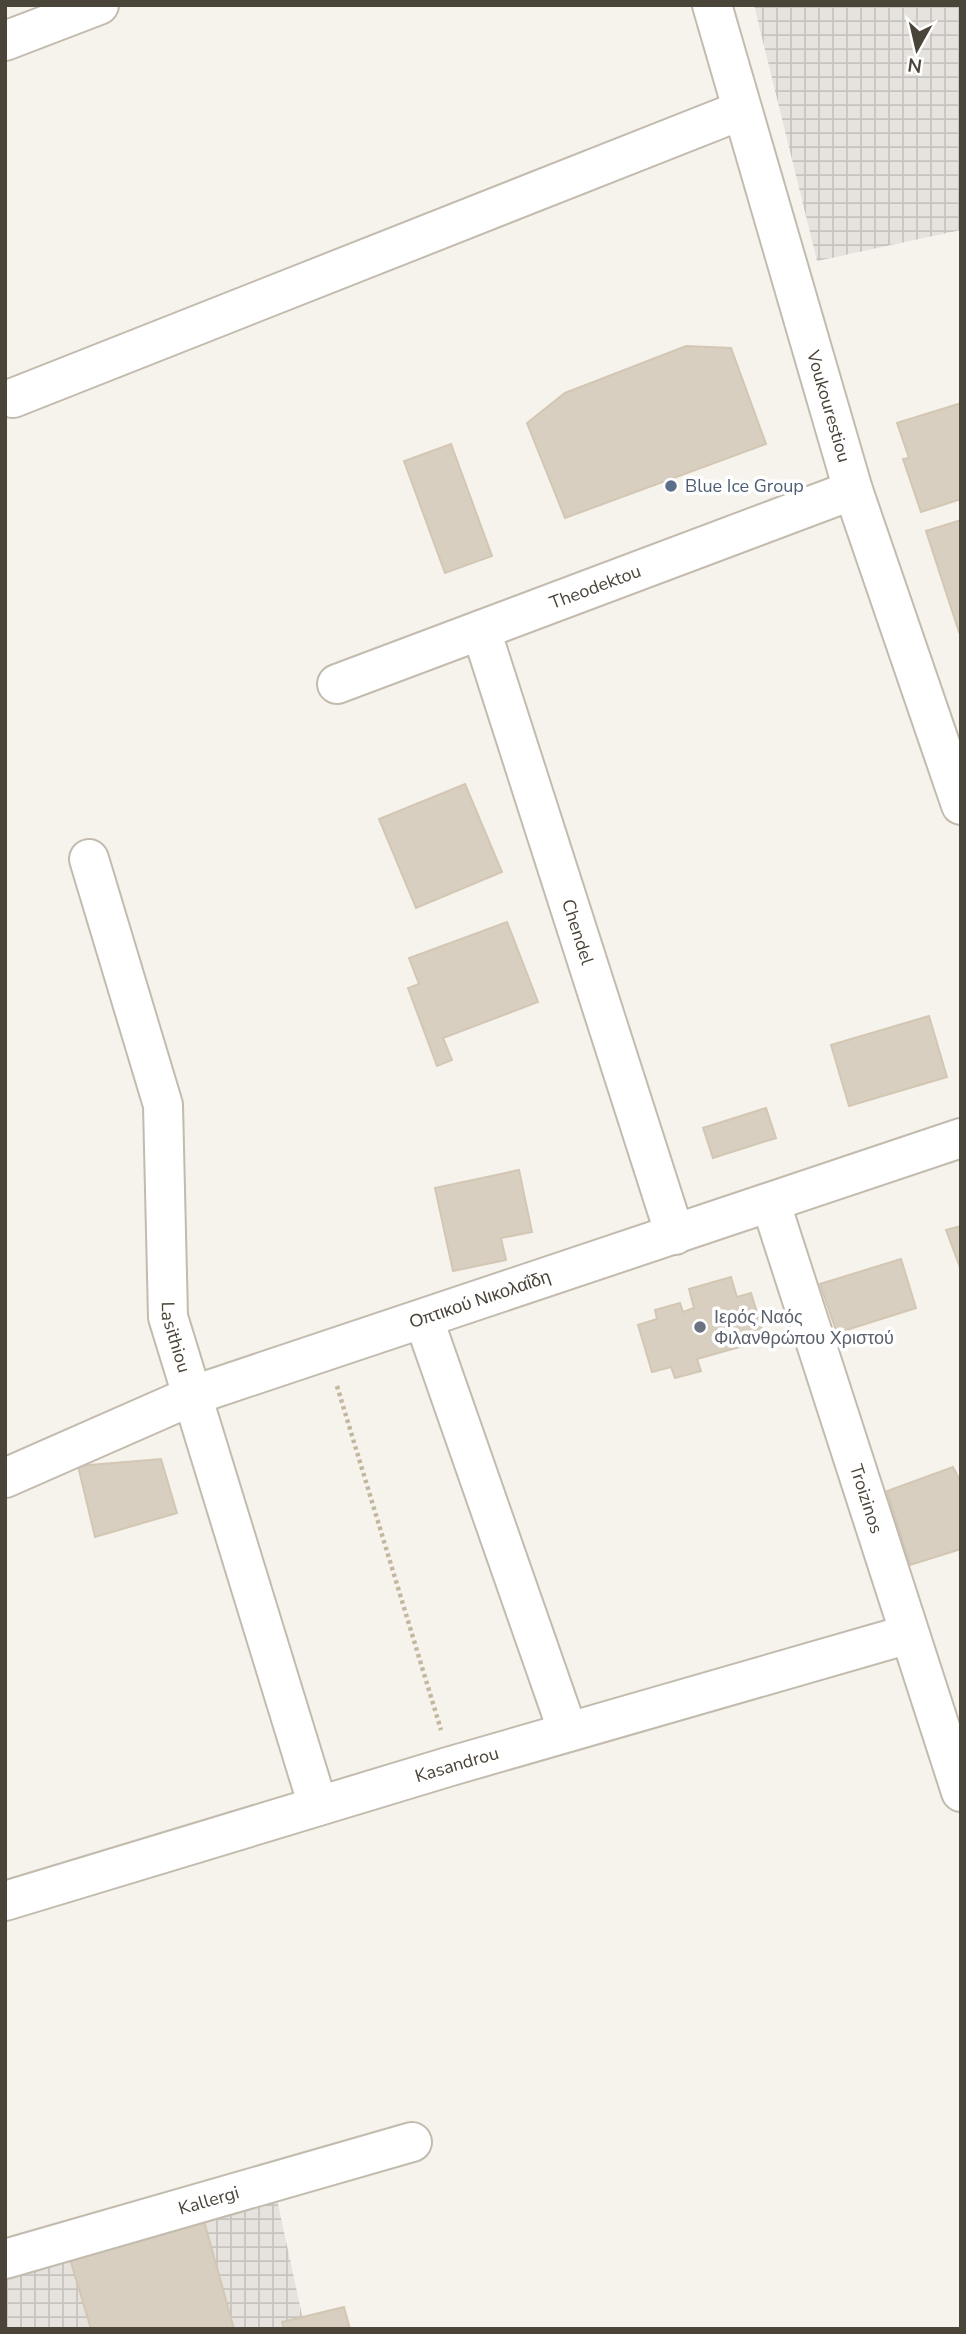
<svg xmlns="http://www.w3.org/2000/svg" width="966" height="2334" font-family="'Nunito Sans',sans-serif">
  <defs>
    <pattern id="industrial-grid" width="8" height="8" patternUnits="userSpaceOnUse" patternTransform="scale(1.75)"><rect width="8" height="8" fill="#e6e2dd"/><path d="M0 4h8M4 0v8" fill="none" stroke="#c7c3be"/></pattern>
  </defs>
  <rect width="100%" height="100%" fill="#f6f3ec"/>
  <path fill="url(#industrial-grid)" d="M754 5H961V230L817 261Z
    M275 2190 305 2329H5V2275Z"/>
  <path fill="#d8cfc1" stroke="#d3c7b4" stroke-width="2" d="M686 346 731 348 766 444 565 518 527 423 565 393Z
    M961 403V499L921 512 903 459 909 458 897 423Z
    M451 444 492 556 445 573 404 461Z
    M961 520V631L959 632 926 531Z
    M465 784 502 872 416 908 379 819Z
    M507 922 538 1002 443 1038 452 1060 437 1066 408 988 419 984 409 958Z
    M929 1016 947 1077 849 1106 831 1045Z
    M766 1108 776 1138 713 1158 703 1128Z
    M519 1170 532 1232 501 1238 506 1260 453 1271 435 1188Z
    M961 1226V1270L946 1230Z
    M901 1259 916 1308 837 1333 820 1284Z
    M731 1277 737 1297 751 1293 762 1329 747 1333 750 1344 697 1359 701 1371 675 1378 671 1367 652 1372 638 1325 657 1319 655 1310 680 1303 683 1312 694 1308 689 1289Z
    M161 1459 177 1513 95 1537 78 1466Z
    M953 1467 961 1483V1549L910 1565 887 1491Z
    M204 2221 234 2329H91L70 2259Z
    M344 2307 350 2329H284L282 2322Z"/>
  <g fill="none" stroke-linecap="round" stroke-linejoin="round">
    <g stroke="#c2bbae" stroke-width="42">
      <g id="minor">
        <path id="s1" d="M712 5 853 490 961 805"/>
        <path d="M5 41 99 5"/>
        <path d="M13 398 742 110"/>
        <path id="s2" d="M481 630 675 1235"/>
        <path id="s3" d="M337 684 853 490"/>
        <path id="s4" d="M89 859 163 1105 168 1317 318 1806"/>
        <path id="s5" d="M771 1204 961 1792"/>
        <path d="M424 1320 568 1732"/>
        <path id="s6" d="M5 1478 194 1395 961 1138"/>
        <path id="s7" d="M5 1901 451 1766 909 1634"/>
        <path id="s8" d="M5 2259 412 2142"/>
      </g>
    </g>
    <path stroke="#c4b79f" stroke-width="4.5" stroke-dasharray="3.5 3.5" stroke-linecap="butt" d="M337 1386 441 1730"/>
    <use href="#minor" stroke="#fff" stroke-width="38"/>
  </g>
  <circle fill="#5c6f8a" stroke="#fff" stroke-width="2.5" cx="671" cy="486" r="7"/>
  <circle fill="#6b7280" stroke="#fff" stroke-width="2.5" cx="700" cy="1327" r="7"/>
  <g text-anchor="middle" stroke-width="7" stroke-linejoin="round" paint-order="stroke">
    <g font-size="18" fill="#4b4439" stroke="#fff">
      <text dy="6" stroke="none"><textPath href="#s1" startOffset="418">Voukourestiou</textPath></text>
      <text dy="6" stroke="none"><textPath href="#s3" startOffset="276">Theodektou</textPath></text>
      <text dy="6" stroke="none"><textPath href="#s2" startOffset="317">Chendel</textPath></text>
      <text dy="6" stroke="none"><textPath href="#s6" startOffset="508">Οπτικού Νικολαΐδη</textPath></text>
      <text dy="6" stroke="none"><textPath href="#s4" startOffset="490">Lasithiou</textPath></text>
      <text dy="6" stroke="none"><textPath href="#s5" startOffset="310">Troizinos</textPath></text>
      <text dy="6" stroke="none"><textPath href="#s7" startOffset="472">Kasandrou</textPath></text>
      <text dy="6" stroke="none"><textPath href="#s8" startOffset="212">Kallergi</textPath></text>
    </g>
    <g font-size="18" fill="#4e5e75" stroke="#fff" text-anchor="start">
      <text x="685" y="492">Blue Ice Group</text>
    </g>
    <g font-size="18" fill="#5b616d" stroke="#fff" text-anchor="start">
      <text x="714" y="1323">Ιερός Ναός<tspan x="714" dy="21">Φιλανθρώπου Χριστού</tspan></text>
    </g>
  </g>
  <rect width="966" height="2334" fill="none" stroke="#4b4439" stroke-width="14"/>
  <g transform="translate(917 49) rotate(188)" stroke="#ffffff" stroke-width="5" paint-order="stroke">
  <path d="M0-5L12 26L0 18L-12 26Z" fill="#4b4439"/>
  <text y="-10" font-size="19" font-weight="bold" text-anchor="middle" fill="#4b4439">N</text>
  </g>
</svg>
